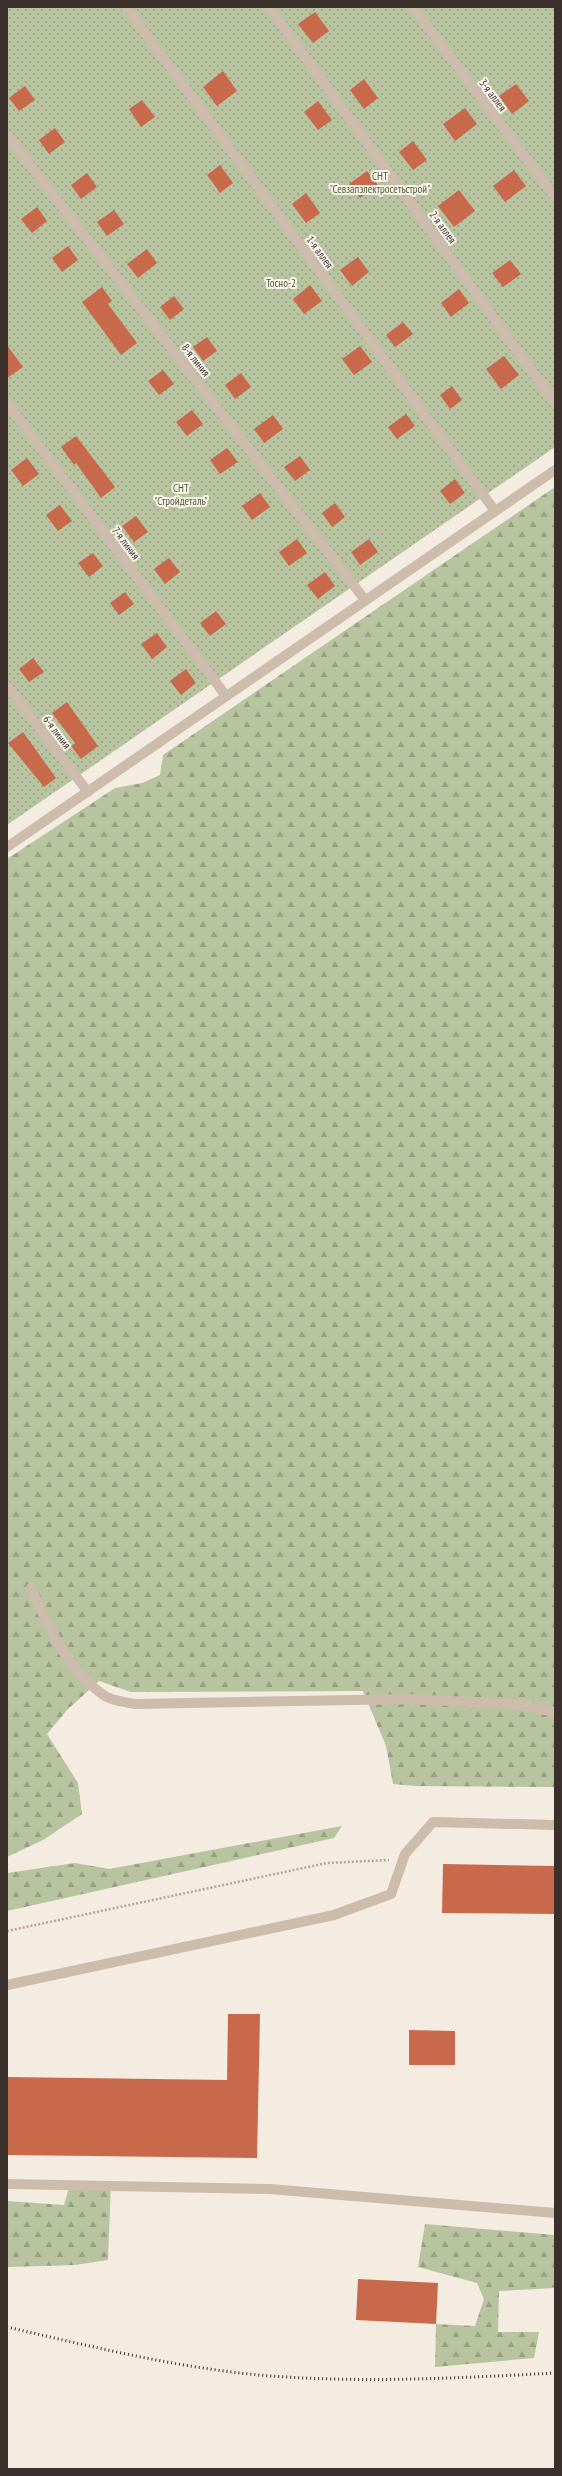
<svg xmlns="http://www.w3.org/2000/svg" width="562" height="2476" font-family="'PT Sans Narrow',sans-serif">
  <defs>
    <pattern id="forest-firs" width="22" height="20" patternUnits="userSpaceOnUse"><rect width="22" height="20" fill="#b8c4a0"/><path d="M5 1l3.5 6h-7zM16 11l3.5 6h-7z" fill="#97a083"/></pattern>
    <pattern id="garden-dots" width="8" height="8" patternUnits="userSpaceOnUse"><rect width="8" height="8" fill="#b8c4a0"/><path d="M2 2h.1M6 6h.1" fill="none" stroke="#97a083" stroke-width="1.8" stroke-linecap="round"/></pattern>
  </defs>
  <rect width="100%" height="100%" fill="#f4ebe1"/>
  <path fill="url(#forest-firs)" d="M555 487V1787L416 1786 393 1784 386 1746 363 1691 131 1692 99 1681 68 1709 47 1734 78 1783 82 1814 43 1840 7 1857V859L115 788 142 783 160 775 163 755Z
    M342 1826 334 1838 7 1911V1873L75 1863 109 1869Z
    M71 2181 111 2183 108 2260 75 2265 7 2267V2201L64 2205Z
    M425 2224 555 2235V2288L499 2291 498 2332H539L534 2358 435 2367 436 2324 475 2326 484 2299 477 2283 418 2267Z"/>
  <path fill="url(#garden-dots)" d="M7 7H555V447L7 825Z"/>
  <path fill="#c8694b" d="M315 12 329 31 313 43 298 24Z
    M223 71 237 91 217 106 203 87Z
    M364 79 378 98 364 109 350 90Z
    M516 84 529 101 512 114 499 96Z
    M25 86 35 100 19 111 9 98Z
    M142 100 155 117 141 127 129 109Z
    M318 101 332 120 318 130 304 112Z
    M465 108 477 124 455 141 443 124Z
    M55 128 65 142 49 154 39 140Z
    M413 141 427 160 413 170 399 152Z
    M220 165 233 183 220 193 207 175Z
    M514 170 526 186 505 202 493 186Z
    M367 171 378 185 360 198 349 184Z
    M87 173 97 187 81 199 71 185Z
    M459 190 475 211 454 227 438 206Z
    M306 193 320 213 306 223 292 204Z
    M37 207 47 221 32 233 21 219Z
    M114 210 124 224 107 236 97 222Z
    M68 246 78 260 62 272 52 258Z
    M147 249 157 263 138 278 127 264Z
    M358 257 369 272 352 286 340 270Z
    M510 260 521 274 503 287 492 273Z
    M310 285 322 301 304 314 293 299Z
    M102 287 112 301 108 304 137 343 121 355 82 302Z
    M459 289 469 303 451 317 441 303Z
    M174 296 184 309 170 320 160 307Z
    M403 322 413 334 395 347 386 335Z
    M207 337 217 351 203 361 193 347Z
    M7 345 23 367 7 378Z
    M360 346 372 362 354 375 342 359Z
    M504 356 519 375 501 389 486 369Z
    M163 370 174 384 159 395 148 381Z
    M241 373 251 387 235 399 225 385Z
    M452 386 462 400 450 409 440 395Z
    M192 410 203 424 187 436 176 422Z
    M406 414 415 426 397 439 388 427Z
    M273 415 283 429 264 443 254 429Z
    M76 436 115 487 101 498 76 463 74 465 61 447Z
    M227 448 238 462 220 474 210 460Z
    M300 456 310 470 295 481 284 467Z
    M27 458 39 474 23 486 11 470Z
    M455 479 465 493 450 504 440 491Z
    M260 493 270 507 252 520 242 506Z
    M335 503 345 517 332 527 322 513Z
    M60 505 72 521 58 531 46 515Z
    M136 516 148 532 134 542 122 526Z
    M297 539 307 553 289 566 279 552Z
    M369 539 378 552 360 565 351 552Z
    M93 553 103 566 89 577 78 563Z
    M169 558 180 572 165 584 154 569Z
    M325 572 335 586 318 599 307 585Z
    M125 592 134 604 119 615 110 603Z
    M216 611 226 624 210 636 200 623Z
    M157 633 167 647 152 659 141 644Z
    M33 658 44 672 29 682 19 669Z
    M186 669 196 683 181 695 170 681Z
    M67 702 98 746 81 759 71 746 75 743 52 713Z
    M23 732 56 778 44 787 8 743Z
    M443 1864 555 1866V1914L442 1913Z
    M228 2014H260L257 2158 7 2155V2077L227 2080Z
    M409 2030 455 2031V2065H409Z
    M358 2279 438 2283 436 2324 356 2320Z"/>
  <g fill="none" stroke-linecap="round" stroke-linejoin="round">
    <path stroke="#b9a596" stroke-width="2.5" stroke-dasharray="2 2" stroke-linecap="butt" d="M7 1931 327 1863 389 1860"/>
    <path stroke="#cdbbac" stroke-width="10" d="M126 7 495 511
      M269 7 555 403
      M413 7 555 197
      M7 135 365 600
      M7 403 226 696
      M7 686 88 792
      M7 847 555 470
      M31 1588C49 1627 67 1671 105 1696 113 1701 126 1702 135 1704L408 1699 517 1704 555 1712
      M7 1985 334 1915 391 1894 405 1854 433 1822 555 1825
      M7 2184 270 2189 555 2213"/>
    <path stroke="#3b302b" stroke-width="3" stroke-dasharray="1 3" stroke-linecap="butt" d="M7 2327C94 2347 181 2369 271 2376 365 2383 461 2378 555 2373"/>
  </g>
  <g text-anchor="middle" stroke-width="4" stroke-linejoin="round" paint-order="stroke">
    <g font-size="11" fill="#3b302b" stroke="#fbf5ee">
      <text transform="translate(493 95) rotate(53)" y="4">3-я аллея</text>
      <text transform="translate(443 227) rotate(54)" y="4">2-я аллея</text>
      <text transform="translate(320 252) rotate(54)" y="4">1-я аллея</text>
      <text transform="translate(196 360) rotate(52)" y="4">8-я линия</text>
      <text transform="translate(126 543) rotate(53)" y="4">7-я линия</text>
      <text transform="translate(57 732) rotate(53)" y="4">6-я линия</text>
    </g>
    <g font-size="11" fill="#4a5a2e" stroke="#fbf5ee">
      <text x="380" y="180">СНТ<tspan x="380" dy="13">"Севзапэлектросетьстрой"</tspan></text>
      <text x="281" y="287">Тосно-2</text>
      <text x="181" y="492">СНТ<tspan x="181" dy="13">"Стройдеталь"</tspan></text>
    </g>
  </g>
  <rect width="562" height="2476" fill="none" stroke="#3b302b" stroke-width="16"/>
</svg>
